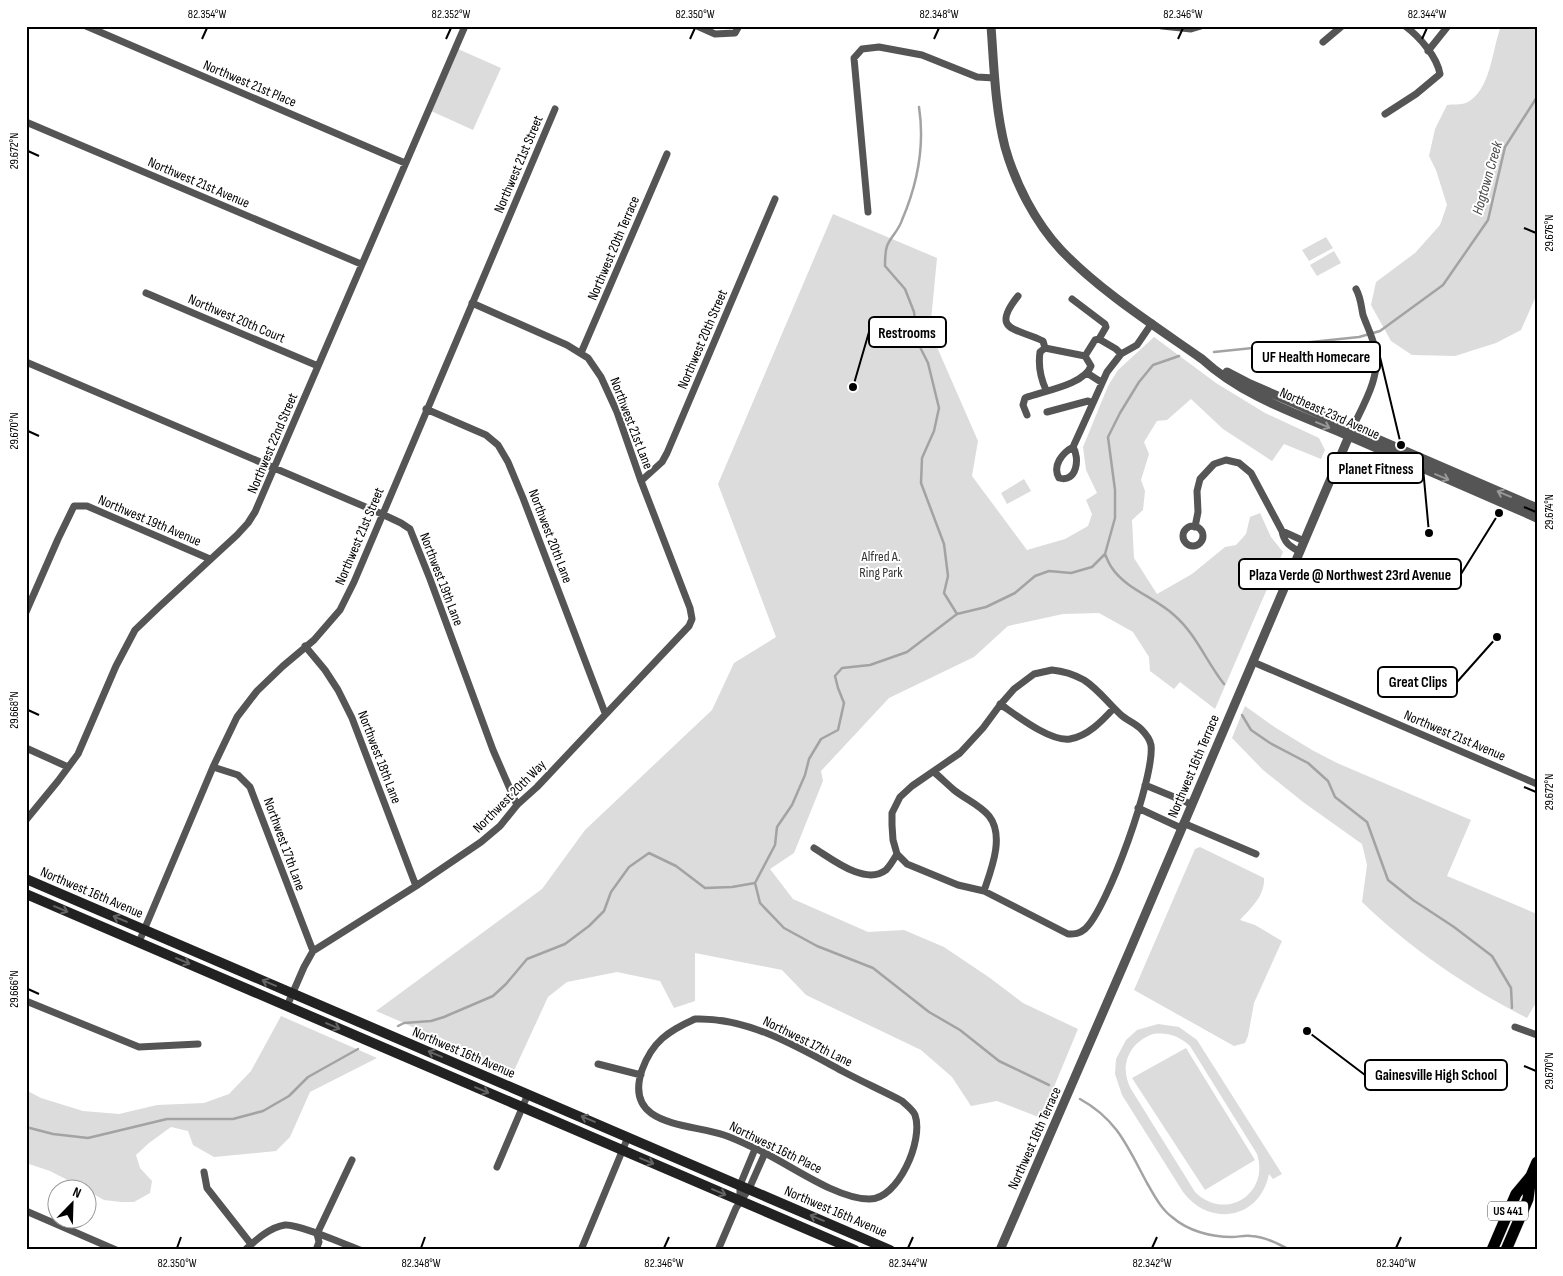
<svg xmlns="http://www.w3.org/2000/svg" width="1563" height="1276" font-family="'Sofia Sans Condensed',sans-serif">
  <rect width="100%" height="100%" fill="#fff"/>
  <path fill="#dcdcdc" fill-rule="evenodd" d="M1501 26H1537V294L1521 330 1496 343 1455 356 1412 355 1391 341 1371 305 1376 282 1415 253 1440 225 1447 205 1436 170 1429 156 1435 129 1447 105C1452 104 1461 105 1466 103 1491 91 1492 49 1501 26Z
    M458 49 501 68 473 130 431 111Z
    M833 214 937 258 930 331 978 441 972 476 1027 550 1065 539 1088 526 1092 514 1086 500 1097 493 1086 470 1083 447 1108 386 1118 370 1154 337 1216 383 1265 413 1319 438 1325 450 1321 459 1284 444 1272 461 1223 429 1191 399 1167 420 1157 421 1144 442 1149 454 1141 480 1145 491 1143 510 1132 520 1134 558 1157 594 1192 574 1225 547 1236 545 1246 534 1250 517 1260 513 1271 537 1283 552 1215 709 1180 682 1174 689 1150 671 1149 657 1133 632 1099 613 1063 614 1008 626 974 657 889 698 821 771 823 781 794 853 770 869 793 899 868 932 904 930 944 947 990 978 1023 1003 1078 1029 1041 1118 997 1101 971 1106 952 1077 921 1050 806 995 782 970 695 953V1001L674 1008 660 981 617 972 567 982 548 997 512 1075 404 1023 376 1011 542 889 585 830 712 710 734 663 776 637 718 484Z
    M1326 237 1333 248 1309 261 1302 250Z
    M1334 251 1341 263 1317 276 1310 265Z
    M1024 479 1031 491 1007 504 1001 493Z
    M1245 706 1276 728 1312 750 1337 763 1471 820 1447 876 1537 914V1001L1527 1018C1468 988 1411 949 1362 902L1367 865 1362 844 1303 802 1263 770 1232 738Z
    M1200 847 1264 878C1265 896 1251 908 1240 920L1255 925 1282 941 1254 1003 1248 1036 1245 1043 1234 1046 1134 990 1195 849Z
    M281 1016 377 1058 310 1092 290 1137 276 1151 214 1157 193 1145 188 1131 171 1127 149 1143 136 1155 140 1168 152 1181 150 1193 134 1202H121L104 1200 88 1191V1188H83L50 1171 26 1163V1090L41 1098 83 1111 119 1114 157 1105 204 1103 229 1094 251 1071Z
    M1158 1024 1179 1027 1197 1040 1282 1174 1273 1179 1269 1174C1260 1219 1210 1228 1183 1192L1122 1095 1115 1074 1116 1059 1126 1040 1137 1030ZM1153 1034C1168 1032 1179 1036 1190 1046L1257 1154C1270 1194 1225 1222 1195 1192L1131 1089C1119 1067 1128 1043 1153 1034Z
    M1186 1048 1255 1160 1205 1190 1132 1078Z"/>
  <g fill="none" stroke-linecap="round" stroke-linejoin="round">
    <path stroke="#a3a3a3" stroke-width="2.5" d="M919 107C925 146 917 185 902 220 899 230 890 238 887 246 885 252 885 260 885 266L905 289 914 312 918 343 928 363 939 408 934 431 922 458 921 483 944 544 948 576 944 593 957 614
      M1214 352 1359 337 1380 331 1443 285 1488 220 1505 147 1537 97
      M1105 554 1115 518V490L1108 437 1120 413 1139 382 1153 365 1179 356
      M1105 554C1107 559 1109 564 1112 568 1126 589 1156 598 1174 615 1196 634 1206 661 1224 684
      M1242 715 1251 730 1270 743 1308 763 1328 781 1335 797 1367 822 1388 880 1413 900 1454 927 1492 956 1511 988 1512 1008
      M755 883 760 903 784 928 817 946 873 968 929 1012 960 1030 999 1061 1049 1085
      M398 1026 404 1023 431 1021 444 1017 493 996 506 984 527 959 565 944 589 926 604 911 611 892 629 867 649 853 676 866 705 888 732 887 755 883 775 845 777 827 792 805 805 775 809 759 821 739 838 730 844 703 838 688 835 676 842 668 870 665 907 652 957 614 986 607 1015 593 1035 576 1049 571 1071 573 1092 567 1105 554
      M1080 1099C1118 1120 1128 1148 1147 1183 1154 1195 1161 1209 1172 1217 1188 1231 1211 1237 1232 1237 1238 1237 1245 1235 1251 1236 1265 1237 1277 1243 1290 1250
      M26 1127 53 1134 88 1138 167 1119H233L263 1111 289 1096 308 1077 358 1049"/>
    <g stroke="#dbdbdb" stroke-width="12">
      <path id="primary" d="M1492 1250 1516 1194 1531 1176
        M1506 1250 1528 1199 1531 1176 1537 1162"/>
    </g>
    <path stroke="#555" stroke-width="7" d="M86 26 405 163
      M697 26 715 34 735 33 739 26
      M1162 26 1191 29 1201 26
      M1323 42 1342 26
      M1428 51 1448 26
      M1385 114 1416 94 1440 74C1437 57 1420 37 1405 26
      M26 122 361 264
      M868 212 854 58 862 49 879 47 922 55 977 77 995 78
      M146 293 318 366
      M1018 296C989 332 1018 328 1043 341L1045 348
      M1072 299 1105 324 1106 327 1099 339 1116 349 1121 354 1137 345 1152 323
      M581 353 667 154
      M1085 356 1095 340 1099 339
      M26 362 382 514 401 523 410 529 430 579 493 750 517 805
      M1087 373 1101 382
      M426 409 486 435 498 445 508 462 523 498 605 713
      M1047 412 1088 401 1093 403 1107 372 1121 354
      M1027 415 1023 405 1025 398C1043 391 1084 385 1091 366L1085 356 1045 348 1040 352C1038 366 1040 377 1046 390
      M1351 431C1362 407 1382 376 1375 348 1372 336 1367 326 1363 315 1361 306 1361 298 1356 289
      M1073 447C1062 453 1052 466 1059 478 1077 483 1080 458 1073 447L1093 403
      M641 481 662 462 667 453 775 199
      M1183 536a10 10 0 1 1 20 0a10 10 0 1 1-20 0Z
      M1195 527 1198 512 1197 491 1200 479 1214 464 1226 460 1239 463 1251 473 1282 531C1284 543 1290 546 1300 552
      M1282 531 1304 541
      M26 612 58 539 74 506H87L210 559
      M305 646 325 670 338 690 352 718 416 886
      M1253 662 1537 784
      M1052 670C1063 671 1073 674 1084 680 1098 689 1108 703 1120 714 1126 720 1135 723 1141 729 1145 733 1150 740 1151 745 1155 776 1108 908 1085 929 1079 934 1075 934 1068 934L984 891 958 885 907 864 897 854 893 840 892 825V813L900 797 912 786 960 753 983 728 1000 705 1014 689 1034 674Z
      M1000 704C1016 715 1050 742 1070 739 1088 736 1102 721 1114 708
      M26 748 68 767
      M213 767 238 775 250 787 313 951
      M934 772C941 778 947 784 954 790 965 799 980 805 989 816 1005 836 991 870 984 891
      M1145 785 1191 804
      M1138 808 1181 828
      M26 820 58 781 78 754 116 666 135 630 160 606 237 535 248 523 255 512 465 26
      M1183 823 1256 854
      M814 848C832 859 865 886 886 870 890 866 894 859 897 854
      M139 942 213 767 237 717 257 691 283 666 314 640 340 610 354 582 555 109
      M26 1001 139 1047 198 1044
      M287 1006 304 967 313 951 416 886 481 842 500 826 517 805 537 787 689 626 692 619 690 608 641 481 617 412 601 377 588 358 567 345 472 303
      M695 1019C748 1017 798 1047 844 1072 863 1082 883 1091 902 1101 906 1105 913 1110 915 1115 924 1140 898 1200 869 1199 836 1199 789 1164 759 1150 747 1145 736 1139 724 1135 688 1123 623 1127 642 1070 652 1042 668 1031 695 1019Z
      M1515 1027 1537 1035
      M598 1064 641 1075
      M497 1167 528 1094
      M204 1172 207 1188 251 1244
      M740 1201V1185L755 1149
      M26 1211 116 1250
      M245 1250C256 1240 270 1227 285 1225 299 1224 344 1244 360 1250
      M316 1250 319 1242 317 1234 352 1160
      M581 1250 628 1137
      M718 1250 736 1208 749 1189 765 1153"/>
    <path stroke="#555" stroke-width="9" d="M991 26C994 66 995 108 1005 147 1015 183 1035 222 1061 250 1100 291 1155 326 1202 359 1241 395 1294 413 1342 433 1407 462 1472 490 1537 518
      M1227 372 1250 384 1537 508
      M1000 1250 1130 950 1349 436"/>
    <path stroke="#222" stroke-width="10" d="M26 879 890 1250
      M26 894 855 1250"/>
    <use href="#primary" stroke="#000" stroke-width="11"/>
  </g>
  <defs><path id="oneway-shaft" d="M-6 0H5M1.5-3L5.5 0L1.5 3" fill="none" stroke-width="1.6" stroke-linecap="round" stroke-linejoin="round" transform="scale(1.25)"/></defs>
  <g stroke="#999">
    <use href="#oneway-shaft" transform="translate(1323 425) rotate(23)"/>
    <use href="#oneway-shaft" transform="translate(1442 477) rotate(23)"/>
    <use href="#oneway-shaft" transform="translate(1504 494) rotate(-157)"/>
  </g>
  <g stroke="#646464">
    <use href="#oneway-shaft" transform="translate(61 909) rotate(23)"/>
    <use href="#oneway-shaft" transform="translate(120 919) rotate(-157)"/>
    <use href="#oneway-shaft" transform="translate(183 961) rotate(23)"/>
    <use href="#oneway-shaft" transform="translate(269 983) rotate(-157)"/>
    <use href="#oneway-shaft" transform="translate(333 1026) rotate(23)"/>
    <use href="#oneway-shaft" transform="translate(435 1054) rotate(-157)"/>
    <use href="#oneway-shaft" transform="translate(482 1090) rotate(23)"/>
    <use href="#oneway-shaft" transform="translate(588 1119) rotate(-157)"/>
    <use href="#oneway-shaft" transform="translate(647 1161) rotate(23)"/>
    <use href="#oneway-shaft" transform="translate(719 1192) rotate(23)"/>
    <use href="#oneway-shaft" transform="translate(817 1218) rotate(-157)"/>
  </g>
  <path fill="none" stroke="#000" stroke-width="2" d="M202 39 207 28M446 39 451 28M690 39 695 28M934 39 939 28M1178 39 1183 28M1422 39 1427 28M28 151 39 156M1524 228 1536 233M28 431 39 436M1524 507 1536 512M28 710 39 715M1524 787 1536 792M28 989 39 994M1524 1066 1536 1071M177 1248 181 1237M421 1248 425 1237M664 1248 669 1237M908 1248 913 1237M1152 1248 1157 1237M1396 1248 1401 1237"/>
  <g text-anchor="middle" stroke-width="4" stroke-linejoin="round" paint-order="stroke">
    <rect fill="#fff" stroke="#4c4c4c" stroke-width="1" x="1488" y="1201.5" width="40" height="19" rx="4"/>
    <g font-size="12" font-weight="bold" fill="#000">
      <text x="1508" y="1215">US 441</text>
    </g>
    <g font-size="14" fill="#000" stroke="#fff">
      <text transform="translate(250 83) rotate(23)" y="5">Northwest 21st Place</text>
      <text transform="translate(518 164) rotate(-67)" y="5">Northwest 21st Street</text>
      <text transform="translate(199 182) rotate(23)" y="5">Northwest 21st Avenue</text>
      <text transform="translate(613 248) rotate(-67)" y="5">Northwest 20th Terrace</text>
      <text transform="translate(237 318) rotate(23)" y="5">Northwest 20th Court</text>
      <text transform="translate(702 339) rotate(-67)" y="5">Northwest 20th Street</text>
      <text transform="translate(1330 413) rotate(24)" y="5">Northeast 23rd Avenue</text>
      <text transform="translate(632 423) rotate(69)" y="5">Northwest 21st Lane</text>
      <text transform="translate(272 443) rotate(-67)" y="5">Northwest 22nd Street</text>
      <text transform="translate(150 520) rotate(23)" y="5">Northwest 19th Avenue</text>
      <text transform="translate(359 536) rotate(-67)" y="5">Northwest 21st Street</text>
      <text transform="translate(551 536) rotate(69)" y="5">Northwest 20th Lane</text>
      <text transform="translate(442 579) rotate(69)" y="5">Northwest 19th Lane</text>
      <text transform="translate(1455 735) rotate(23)" y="5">Northwest 21st Avenue</text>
      <text transform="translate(380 757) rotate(69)" y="5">Northwest 18th Lane</text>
      <text transform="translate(1193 766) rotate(-67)" y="5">Northwest 16th Terrace</text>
      <text transform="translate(509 796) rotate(-45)" y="5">Northwest 20th Way</text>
      <text transform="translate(285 844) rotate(70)" y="5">Northwest 17th Lane</text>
      <text transform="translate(92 892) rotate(23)" y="5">Northwest 16th Avenue</text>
      <text transform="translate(808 1041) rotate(26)" y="5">Northwest 17th Lane</text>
      <text transform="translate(464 1052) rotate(23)" y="5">Northwest 16th Avenue</text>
      <text transform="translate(1034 1138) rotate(-66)" y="5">Northwest 16th Terrace</text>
      <text transform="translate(776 1147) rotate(26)" y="5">Northwest 16th Place</text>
      <text transform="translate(836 1211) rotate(23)" y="5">Northwest 16th Avenue</text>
    </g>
    <g font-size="14" fill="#333" stroke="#fff">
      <text x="881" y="561">Alfred A.<tspan x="881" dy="16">Ring Park</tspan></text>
    </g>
    <g font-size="15" font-style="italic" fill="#444" stroke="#fff">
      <text transform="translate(1487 178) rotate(-74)" y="5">Hogtown Creek</text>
    </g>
  </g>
  <path fill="none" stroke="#000" stroke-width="2" d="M853 387L869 332M1401 445L1380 357M1429 533L1423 468M1499 513L1461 574M1497 637L1457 682M1307 1031L1365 1075"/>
  <g fill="#000" stroke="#fff" stroke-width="2">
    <circle cx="853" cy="387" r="5"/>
    <circle cx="1401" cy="445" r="5"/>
    <circle cx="1429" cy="533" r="5"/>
    <circle cx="1499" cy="513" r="5"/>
    <circle cx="1497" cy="637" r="5"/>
    <circle cx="1307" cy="1031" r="5"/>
  </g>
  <g fill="#fff" stroke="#000" stroke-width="2">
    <rect x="869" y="317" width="77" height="30" rx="5"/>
    <rect x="1252" y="342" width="128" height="30" rx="5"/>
    <rect x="1328" y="453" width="95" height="30" rx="5"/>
    <rect x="1239" y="559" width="222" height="30" rx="5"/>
    <rect x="1378" y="667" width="79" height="30" rx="5"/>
    <rect x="1365" y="1060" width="142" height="30" rx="5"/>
  </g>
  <g font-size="15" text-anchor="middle" font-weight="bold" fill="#000">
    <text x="907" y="338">Restrooms</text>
    <text x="1316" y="362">UF Health Homecare</text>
    <text x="1376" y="474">Planet Fitness</text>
    <text x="1350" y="580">Plaza Verde @ Northwest 23rd Avenue</text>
    <text x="1418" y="687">Great Clips</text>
    <text x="1436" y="1080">Gainesville High School</text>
  </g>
  <rect width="1563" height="1276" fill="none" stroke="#ffffff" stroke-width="55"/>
  <g transform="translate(72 1204) rotate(23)"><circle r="24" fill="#ffffff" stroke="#999999"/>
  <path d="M0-4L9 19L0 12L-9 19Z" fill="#000000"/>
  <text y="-8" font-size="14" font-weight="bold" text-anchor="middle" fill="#000000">N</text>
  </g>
  <rect x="28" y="28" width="1508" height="1220" fill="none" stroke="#000" stroke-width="2"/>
  <g font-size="12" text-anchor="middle" fill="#000">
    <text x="207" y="18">82.354°W</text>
    <text x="451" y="18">82.352°W</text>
    <text x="695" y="18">82.350°W</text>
    <text x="939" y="18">82.348°W</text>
    <text x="1183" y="18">82.346°W</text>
    <text x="1427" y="18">82.344°W</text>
    <text transform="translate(14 151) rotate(-90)" y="4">29.672°N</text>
    <text transform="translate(1549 233) rotate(-90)" y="4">29.676°N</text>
    <text transform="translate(14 431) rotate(-90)" y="4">29.670°N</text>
    <text transform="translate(1549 512) rotate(-90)" y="4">29.674°N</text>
    <text transform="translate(14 710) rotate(-90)" y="4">29.668°N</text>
    <text transform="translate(1549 792) rotate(-90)" y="4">29.672°N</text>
    <text transform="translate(14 989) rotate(-90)" y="4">29.666°N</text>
    <text transform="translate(1549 1071) rotate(-90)" y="4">29.670°N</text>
    <text x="177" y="1267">82.350°W</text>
    <text x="421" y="1267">82.348°W</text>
    <text x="664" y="1267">82.346°W</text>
    <text x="908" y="1267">82.344°W</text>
    <text x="1152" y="1267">82.342°W</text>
    <text x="1396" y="1267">82.340°W</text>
  </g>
</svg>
